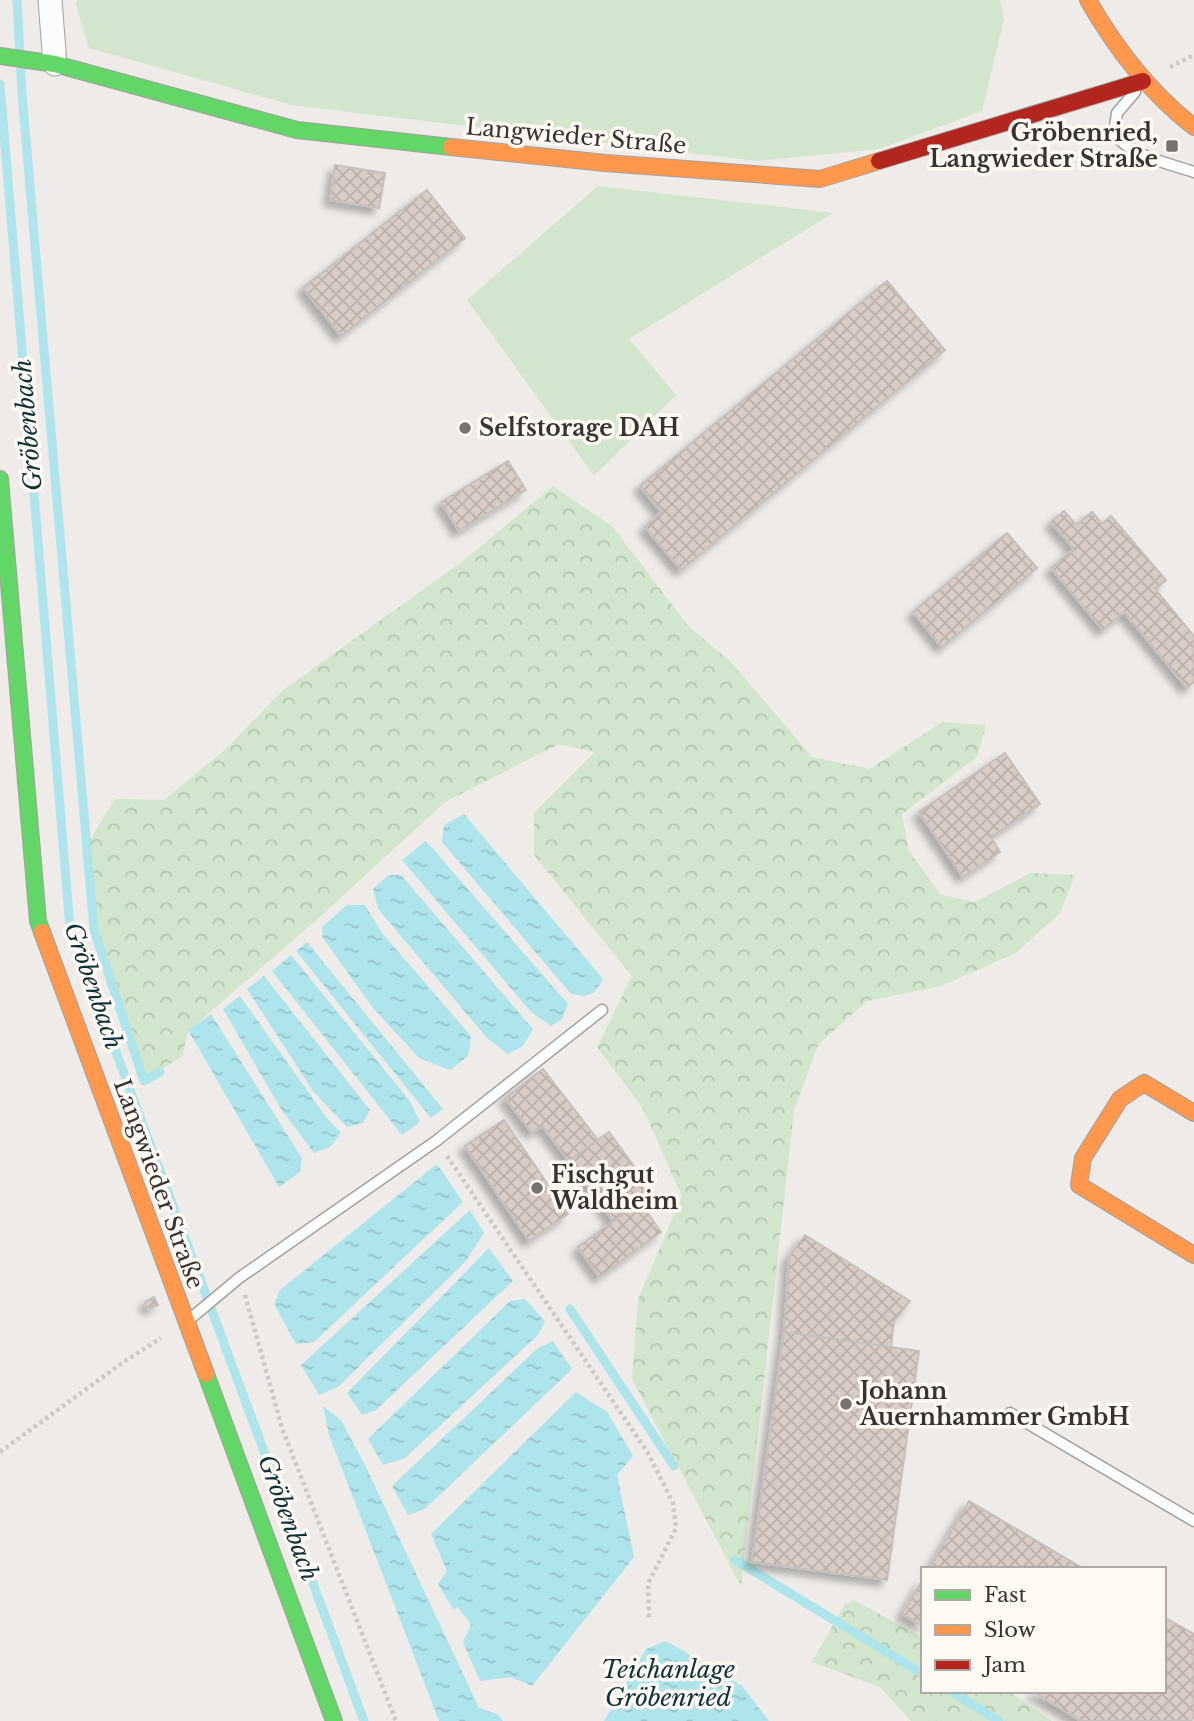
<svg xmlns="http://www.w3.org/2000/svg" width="1194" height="1721" font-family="'Libre Baskerville',serif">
  <defs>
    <pattern id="forest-crowns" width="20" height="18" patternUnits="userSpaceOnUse" patternTransform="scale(1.75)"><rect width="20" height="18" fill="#d1e6cc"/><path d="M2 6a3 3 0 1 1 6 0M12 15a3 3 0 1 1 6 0" fill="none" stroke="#b4c6b0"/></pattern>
    <pattern id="water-ripples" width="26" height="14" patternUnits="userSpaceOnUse" patternTransform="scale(1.75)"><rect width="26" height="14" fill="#aee4ec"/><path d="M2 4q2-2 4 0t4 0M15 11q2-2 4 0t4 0" fill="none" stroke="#96c4cb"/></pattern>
    <pattern id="building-cross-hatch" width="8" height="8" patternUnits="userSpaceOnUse" patternTransform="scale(1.75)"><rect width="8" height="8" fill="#d9ccc6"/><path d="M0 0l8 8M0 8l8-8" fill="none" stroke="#bbb0aa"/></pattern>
    <filter id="shadow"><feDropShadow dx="-6" dy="6" stdDeviation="3.5" flood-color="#0004"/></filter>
  </defs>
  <rect width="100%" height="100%" fill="#eeebe8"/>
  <path fill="#d1e6cc" d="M77 0H1000L1004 19 982 111 879 149 757 161 292 105 89 48 76 5Z
    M598 186 833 213 629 339 676 395 594 476 467 300Z"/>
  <path fill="url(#forest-crowns)" d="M553 486 612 526 689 627 731 662 812 757 870 769 942 722 986 725 977 757 902 814 909 851 941 895 975 902 1031 873 1075 875 1060 913 1016 953 941 986 867 1001 818 1045 794 1110 741 1586 632 1379 638 1299 682 1196 642 1107 597 1047 632 976 534 855V813L595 752 559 744 445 802 313 923 189 1030 182 1056 144 1081 94 930 87 845 115 799 164 800 226 749 282 691 467 558Z
    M854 1600 923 1638V1691H1008L1052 1721H911L880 1687 812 1662 845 1604Z"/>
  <path fill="url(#water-ripples)" d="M464 814 603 979 595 992 585 996 571 994 442 842 444 825Z
    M426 841 568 1004 562 1019 551 1026 531 1012 402 860Z
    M389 875H401L533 1029 523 1046 508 1054 488 1039 378 909 373 889Z
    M347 905H365L382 933 471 1036 468 1056 450 1070 419 1058 373 1008 323 938 322 927Z
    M307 942 443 1109 431 1118 296 951Z
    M291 955 409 1100 420 1122 402 1135 272 971Z
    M264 976 370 1110 363 1123 347 1127 313 1091 247 989Z
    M240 996 326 1117 341 1133 330 1147 314 1153 281 1109 223 1009Z
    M211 1014 302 1158 300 1172 279 1187 188 1030Z
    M437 1164 463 1202 314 1342 296 1344 274 1304 280 1290Z
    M470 1210 484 1233 466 1261 338 1387 319 1395 301 1365Z
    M489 1248 513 1281 376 1410 362 1415 347 1393Z
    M525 1299 545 1321 538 1335 405 1458 383 1465 368 1439 510 1301Z
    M553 1341 572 1369 425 1509 408 1515 392 1486 538 1348Z
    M576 1392 607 1412 633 1456 617 1475 634 1557 532 1686 511 1677 480 1681 463 1642 471 1625 458 1607 453 1609 438 1584 447 1571 431 1534Z
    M323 1406 341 1420 365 1465 479 1708 497 1714 503 1721H439L329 1435Z
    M666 1641 742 1686 769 1721H604L646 1649Z"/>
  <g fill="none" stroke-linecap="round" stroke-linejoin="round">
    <path stroke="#aee4ec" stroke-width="9" d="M17 0 22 94 94 930 144 1081 160 1072
      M0 84 70 928 364 1721
      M570 1309 674 1466
      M735 1560 923 1674
      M950 1691 999 1721"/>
  </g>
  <path fill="url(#building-cross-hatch)" stroke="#c3c0bd" stroke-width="2" filter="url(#shadow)" d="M335 165 385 173 379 208 330 200Z
    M427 190 465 238 341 336 303 288Z
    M887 281 945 350 681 570 645 527 661 512 640 486Z
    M508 461 526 490 459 531 441 502Z
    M1064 511 1076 525 1092 512 1102 524 1111 516 1166 580 1155 589 1194 636V682L1187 688 1124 612 1103 630 1051 568 1074 549 1051 522Z
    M1007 533 1037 568 942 647 913 612Z
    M1005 753 1040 804 991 837 1000 852 963 877 919 812Z
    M543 1069 598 1140 569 1161 542 1126 532 1133 505 1098Z
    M504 1120 568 1214 529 1241 465 1146Z
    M609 1132 653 1192 613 1221 569 1161Z
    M640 1202 661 1232 599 1277 578 1247Z
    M805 1235 910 1301 894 1321 891 1347 784 1332 789 1257Z
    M154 1297 158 1305 149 1309 145 1302Z
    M784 1332 919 1351 887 1580 752 1562Z
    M969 1501 1084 1569H929Z
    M923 1579V1626L902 1614Z
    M1164 1617 1194 1634V1717L1191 1721H1081L1032 1691H1164Z"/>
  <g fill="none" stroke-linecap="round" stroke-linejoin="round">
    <g stroke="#a3a09e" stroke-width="13">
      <path id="lane" d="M1135 92 1117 113 1114 134C1133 157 1168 163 1194 172
        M190 1319 239 1278 436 1141 602 1010
        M1010 1413 1194 1521"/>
    </g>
    <g stroke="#a3a09e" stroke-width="25">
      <path id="street" d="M50 0 55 64"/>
    </g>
    <g stroke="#a3a09e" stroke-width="18">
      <path id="fast" d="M0 56 55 64 297 130 451 147
        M0 479 38 921 42 932
        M206 1374 334 1721"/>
    </g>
    <g stroke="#a3a09e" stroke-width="18">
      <path id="slow" d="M1088 0C1116 49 1149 92 1194 127
        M451 147 605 163 820 179 879 161
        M42 932 206 1374
        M1194 1113 1144 1083 1120 1099 1083 1158 1079 1185 1194 1255"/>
    </g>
    <g stroke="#a3a09e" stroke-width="18">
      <path id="jam" d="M879 161 1143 81"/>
    </g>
    <path stroke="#cbcac8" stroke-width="4.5" stroke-dasharray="3.5 3.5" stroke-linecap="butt" d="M1170 67 1194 55
      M447 1156 648 1453 673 1503 676 1528 648 1584 649 1618
      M245 1295 282 1428 396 1721
      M0 1452 122 1363 161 1338"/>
    <use href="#lane" stroke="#fcfcfc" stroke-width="10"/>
    <use href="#street" stroke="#fcfcfc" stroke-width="23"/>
    <use href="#fast" stroke="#63d668" stroke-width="16"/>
    <use href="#slow" stroke="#ff974d" stroke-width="16"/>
    <use href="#jam" stroke="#b3261e" stroke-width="16"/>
  </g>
  <g fill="#767370" stroke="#fff8f3" stroke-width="2.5">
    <rect x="1165" y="139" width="14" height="14" rx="3.5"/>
    <circle cx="465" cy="428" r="7"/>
    <circle cx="537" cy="1188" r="7"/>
    <circle cx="846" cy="1404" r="7"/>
  </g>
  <g text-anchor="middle" stroke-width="7" stroke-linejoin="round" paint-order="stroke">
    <g font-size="23" font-weight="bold" fill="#363330" stroke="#fff8f3" text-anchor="start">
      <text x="1158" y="141" text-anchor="end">Gröbenried,<tspan x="1158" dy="26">Langwieder Straße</tspan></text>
      <text x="479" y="436">Selfstorage DAH</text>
      <text x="551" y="1183">Fischgut<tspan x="551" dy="26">Waldheim</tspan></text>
      <text x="860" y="1399">Johann<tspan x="860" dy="26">Auernhammer GmbH</tspan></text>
    </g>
    <g font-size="23" fill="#363330" stroke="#fff8f3">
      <text transform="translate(576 136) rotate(5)" y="8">Langwieder Straße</text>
      <text transform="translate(159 1184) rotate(70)" y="8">Langwieder Straße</text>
    </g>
    <g font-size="24" font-style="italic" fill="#0c3339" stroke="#fff8f3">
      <text transform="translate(28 425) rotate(-95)" y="8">Gröbenbach</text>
      <text transform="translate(93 986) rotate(71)" y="8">Gröbenbach</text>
      <text transform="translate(288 1518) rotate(70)" y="8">Gröbenbach</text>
      <text x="668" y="1678">Teichanlage<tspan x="668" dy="28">Gröbenried</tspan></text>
    </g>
  </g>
  <rect x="921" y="1567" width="245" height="126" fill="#fff8f3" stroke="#afa9a5" stroke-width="2"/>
  <rect x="935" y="1590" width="35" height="10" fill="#63d668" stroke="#afa9a5" stroke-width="2"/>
  <text x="984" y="1602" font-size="21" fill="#363330">Fast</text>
  <rect x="935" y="1625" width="35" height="10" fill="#ff974d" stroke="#afa9a5" stroke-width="2"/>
  <text x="984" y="1637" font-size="21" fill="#363330">Slow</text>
  <rect x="935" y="1660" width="35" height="10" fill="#b3261e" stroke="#afa9a5" stroke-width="2"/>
  <text x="984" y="1672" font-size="21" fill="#363330">Jam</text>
</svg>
